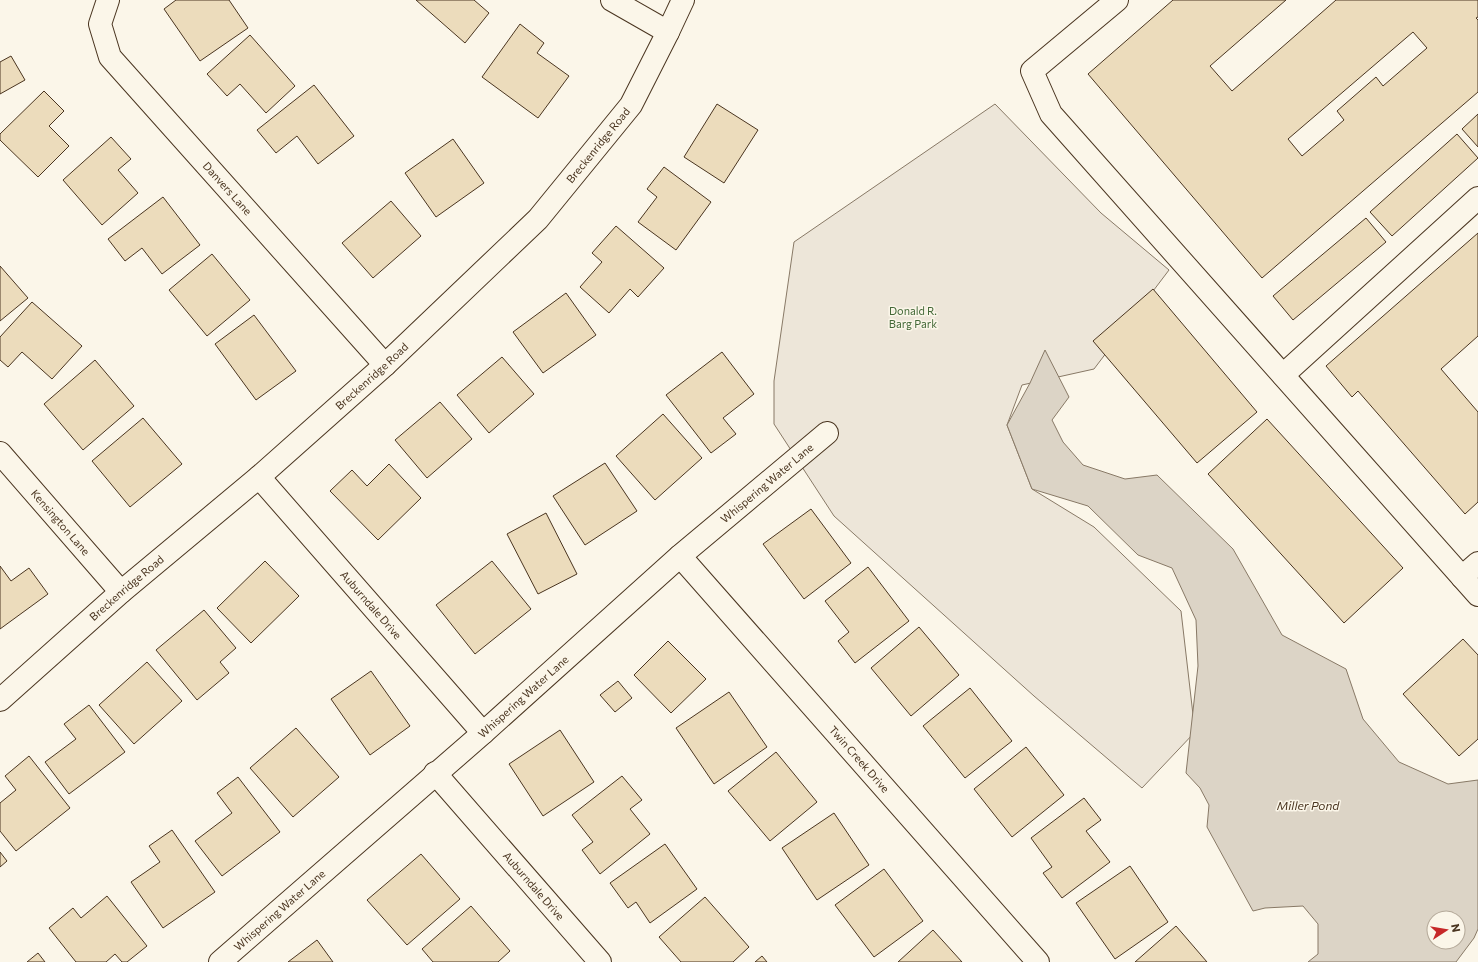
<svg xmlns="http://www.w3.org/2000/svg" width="1478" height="962" font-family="Commissioner,sans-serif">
  <rect width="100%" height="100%" fill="#fbf6e9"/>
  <path fill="#ede6d9" stroke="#887966" d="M995 104 1101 213 1169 270 1094 369 1022 385 1007 425 1032 489 1094 527 1181 611 1195 732 1142 788 1034 696 834 516 774 424V381L794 242Z"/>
  <path fill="#dcd4c6" stroke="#887966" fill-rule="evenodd" d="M1045 350 1069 397 1052 420 1063 442 1083 465 1125 479 1157 475 1233 549 1282 635 1346 669 1363 719 1399 762 1448 784 1478 780V929L1474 938 1456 962H1308L1318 954V924L1303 906 1265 908 1253 911 1207 827 1209 805 1200 788 1186 773 1198 666 1196 620 1172 568 1138 555 1088 506 1032 489 1007 425 1030 383ZM1434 918H1458V942H1434Z"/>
  <path fill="#ecdcbc" stroke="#4a3520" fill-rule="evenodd" d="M176 0H229L248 28 200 61 164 9Z
    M416 0H474L489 13 465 43Z
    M1173 0H1286L1210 66 1232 91 1336 0H1478V17L1476 18 1478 20V92L1262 278 1088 74ZM1413 32 1427 48 1383 86 1376 77 1337 111 1344 120 1302 156 1288 139Z
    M520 24 544 43 537 53 569 76 538 118 482 77Z
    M250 35 295 86 266 113 240 84 227 96 207 74Z
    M11 56 25 80 0 94V62Z
    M314 85 354 136 318 164 297 136 276 153 257 130Z
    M44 91 64 111 49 126 69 146 38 177 0 140V134Z
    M717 104 758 130 724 183 684 157Z
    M1478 114V147L1462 129Z
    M1457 134 1478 158 1392 236 1370 212Z
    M111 137 131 159 118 170 138 193 102 225 63 180Z
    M453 139 484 183 436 217 405 173Z
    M664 167 711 202 676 250 638 222 657 197 647 189Z
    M163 197 200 245 162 274 142 248 125 261 108 239Z
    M391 201 421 236 373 278 342 243Z
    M1366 218 1386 242 1293 320 1273 296Z
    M616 226 664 268 638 297 630 289 609 313 580 287 602 262 592 253Z
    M1478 233V336L1441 369 1478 412V502L1465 514 1358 391 1352 397 1326 366Z
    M212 254 250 300 207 336 169 290Z
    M0 266 28 298 0 321Z
    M1153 289 1257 412 1197 463 1093 341Z
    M566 293 596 335 543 373 513 332Z
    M32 302 82 346 52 379 22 352 8 367 0 360V337Z
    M254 315 296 371 256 400 215 344Z
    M722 352 754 394 723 418 736 434 711 453 666 395Z
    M502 357 534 394 489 433 457 395Z
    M95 360 134 406 83 450 44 404Z
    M440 402 472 439 427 478 395 440Z
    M663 414 702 458 655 500 616 456Z
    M143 418 182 464 130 507 92 461Z
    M1267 419 1403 568 1344 623 1208 474Z
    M605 463 637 511 585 545 553 496Z
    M389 464 421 498 378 540 330 491 352 470 367 486Z
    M811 509 851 563 804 599 763 544Z
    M546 513 577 574 538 594 507 534Z
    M265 561 299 596 251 643 217 608Z
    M492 561 531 609 475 654 436 605Z
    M0 566 11 581 29 568 48 594 0 629Z
    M868 567 909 621 855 663 838 641 849 632 825 601Z
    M204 610 236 648 220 662 229 673 197 700 156 650Z
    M919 627 959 675 911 716 871 668Z
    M1463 639 1478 655V739L1459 756 1403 694Z
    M668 641 706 679 671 713 634 675Z
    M147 662 182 701 134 744 99 705Z
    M371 671 410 726 370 755 331 699Z
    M618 681 632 698 615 712 600 695Z
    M970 688 1012 741 965 778 923 726Z
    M729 692 767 747 714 784 676 728Z
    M89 705 125 752 69 794 45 762 76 739 64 724Z
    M296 728 339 777 293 817 250 768Z
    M560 730 594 782 543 816 509 764Z
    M1026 747 1064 795 1012 837 974 789Z
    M776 752 817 802 770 841 728 791Z
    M29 756 70 808 16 851 0 831V803L16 790 5 776Z
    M622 776 642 800 630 809 650 834 600 874 582 850 593 842 572 815Z
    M238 777 280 832 222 876 195 841 232 813 217 793Z
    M1084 798 1101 820 1086 831 1110 862 1062 898 1043 873 1052 867 1031 838Z
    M834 813 869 865 817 900 782 848Z
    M172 830 215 892 163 928 131 882 160 862 149 846Z
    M665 844 697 889 650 923 636 902 628 908 610 883Z
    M0 852 7 861 0 867Z
    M421 854 460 899 407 945 367 900Z
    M1130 866 1168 922 1115 959 1076 903Z
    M884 869 923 921 874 957 835 905Z
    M107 896 147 946 127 962H122L115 954 106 962H76L49 928 73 908 81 918Z
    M705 897 749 947 733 962H681L659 937Z
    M471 906 510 951 498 962H433L422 949Z
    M1176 926 1207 962H1135Z
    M933 930 962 962H898Z
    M317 940 333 962H288Z
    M38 953 45 962H27Z
    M762 956 767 962H755Z"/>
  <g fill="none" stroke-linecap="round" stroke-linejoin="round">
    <g stroke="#4a3520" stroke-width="24">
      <g id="minor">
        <path id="s1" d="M108 0 100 24 110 57 385 365"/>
        <path d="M612 0 668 32"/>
        <path d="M1117 0 1032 71 1051 114 1478 595"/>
        <path d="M1283 375 1478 198"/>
        <path id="s2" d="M0 453 121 592"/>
        <path id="s3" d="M259 477 483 733"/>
        <path id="s4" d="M680 556 1038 962"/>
        <path d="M1462 577 1478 563"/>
        <path id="s5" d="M0 700 121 592 259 477 385 365 538 219 631 105 668 32 683 0"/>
        <path id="s6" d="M435 773 600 962"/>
        <path id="s7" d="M220 962 483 733 680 556 827 433"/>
      </g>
    </g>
    <use href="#minor" stroke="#fbf6e9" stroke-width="22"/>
  </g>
  <g text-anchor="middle" stroke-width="3" stroke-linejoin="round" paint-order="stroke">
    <g font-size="11" fill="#4a3520" stroke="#fbf6e9">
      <text dy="4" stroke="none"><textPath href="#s5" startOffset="817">Breckenridge Road</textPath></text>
      <text dy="4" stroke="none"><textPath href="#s1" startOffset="236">Danvers Lane</textPath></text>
      <text dy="4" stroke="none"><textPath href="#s5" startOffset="493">Breckenridge Road</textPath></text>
      <text dy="4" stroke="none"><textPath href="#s7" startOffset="727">Whispering Water Lane</textPath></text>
      <text dy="4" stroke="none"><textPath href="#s2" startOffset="92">Kensington Lane</textPath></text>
      <text dy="4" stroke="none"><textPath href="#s5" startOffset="169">Breckenridge Road</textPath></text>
      <text dy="4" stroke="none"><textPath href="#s3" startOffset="170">Auburndale Drive</textPath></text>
      <text dy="4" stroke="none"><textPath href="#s7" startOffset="403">Whispering Water Lane</textPath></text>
      <text dy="4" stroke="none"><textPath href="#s4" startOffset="271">Twin Creek Drive</textPath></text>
      <text dy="4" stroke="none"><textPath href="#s6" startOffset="150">Auburndale Drive</textPath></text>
      <text dy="4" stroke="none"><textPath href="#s7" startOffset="79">Whispering Water Lane</textPath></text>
    </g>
    <g font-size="11" fill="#436837" stroke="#fbf6e9">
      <text x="913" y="315">Donald R.<tspan x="913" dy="13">Barg Park</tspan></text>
    </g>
    <g font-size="12" font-style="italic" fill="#4a3520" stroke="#fbf6e9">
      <text x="1308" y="810">Miller Pond</text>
    </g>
  </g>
  <g transform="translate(1446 930) rotate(78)"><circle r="19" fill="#fbf6e9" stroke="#b4a999"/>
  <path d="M0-3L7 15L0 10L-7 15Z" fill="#c62828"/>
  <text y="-6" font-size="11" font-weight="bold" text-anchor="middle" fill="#4a3520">N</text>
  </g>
</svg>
